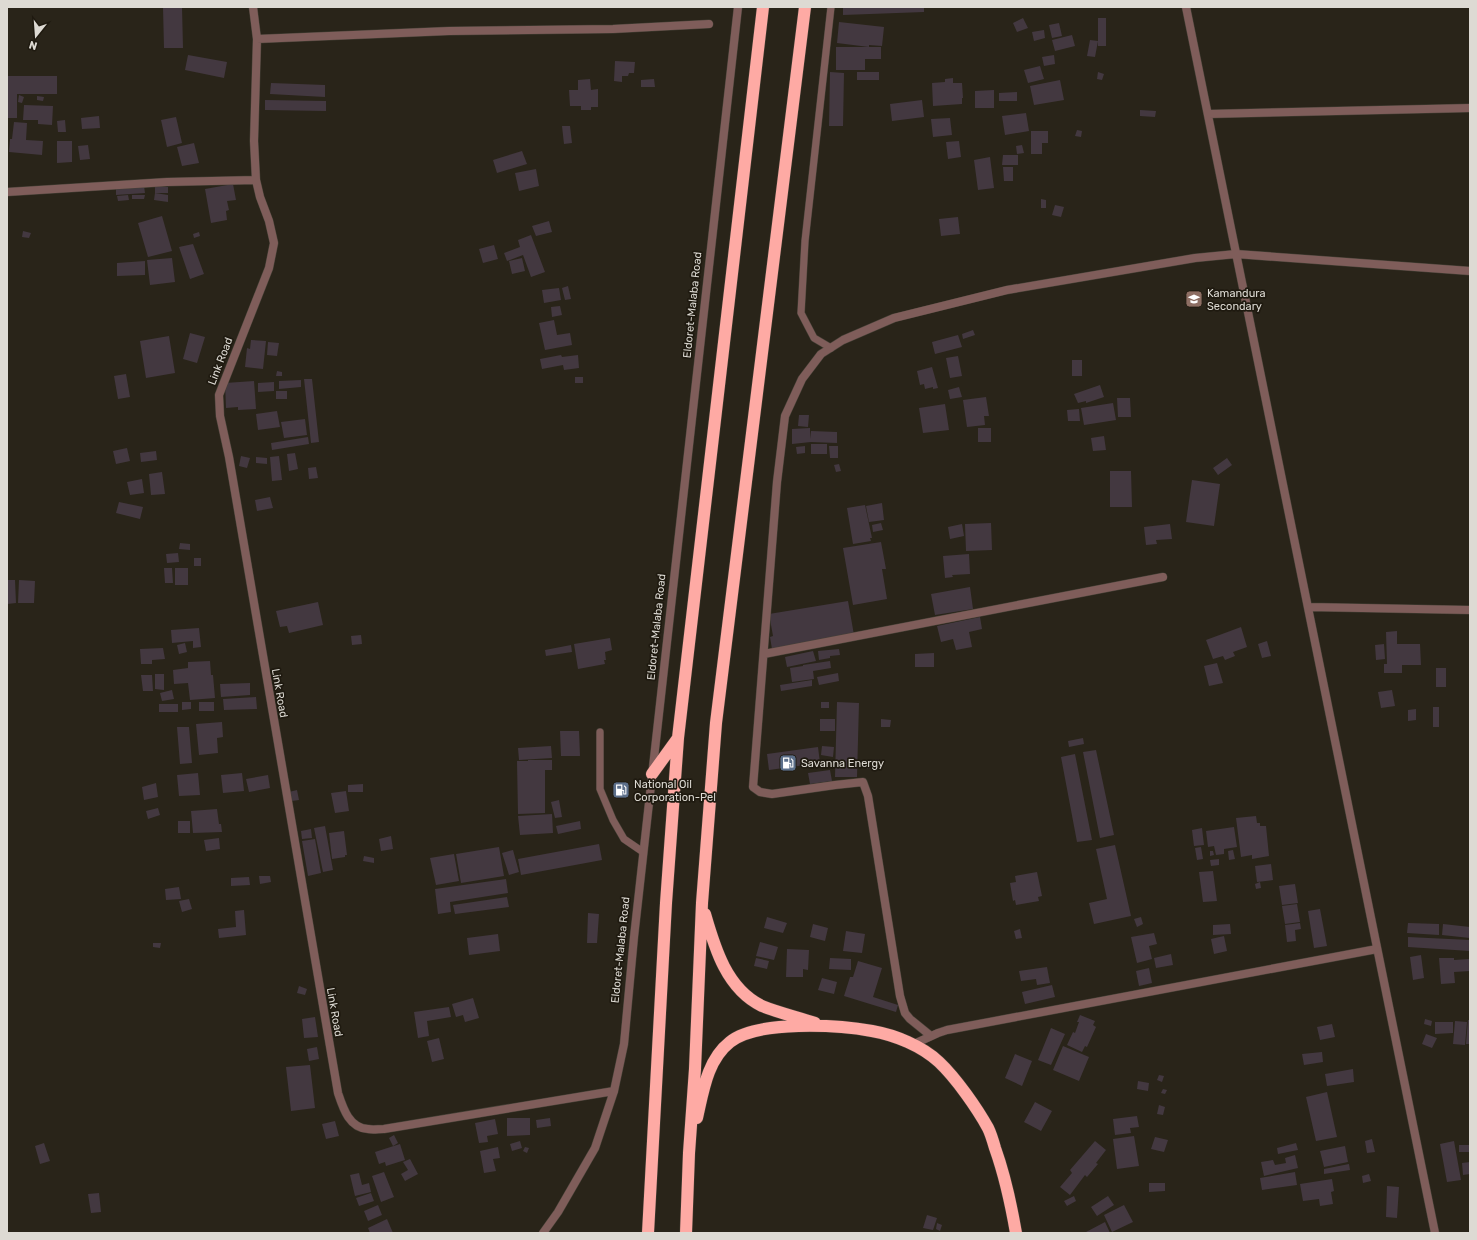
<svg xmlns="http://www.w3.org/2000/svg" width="1477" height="1240" font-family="Rubik,sans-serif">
  <rect width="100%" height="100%" fill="#292419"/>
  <path fill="#433840" d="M163 7H182L183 48H164Z
    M843 7H924V12L843 15Z
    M1023 18 1028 28 1017 32 1013 23Z
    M1098 18H1106V46H1098Z
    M839 22 884 27 882 46 869 45V47L837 43Z
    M1059 23 1062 36 1052 38 1049 25Z
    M1044 30 1045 38 1034 41 1032 32Z
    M1072 35 1075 46 1055 51 1052 40Z
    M1090 40 1098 41 1095 57 1087 56Z
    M836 47H881V59H865V70H836Z
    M188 55 227 62 224 78 185 70Z
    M1054 55 1055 64 1044 66 1042 57Z
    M615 61 635 62 634 73H629L628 76H622V82L614 81Z
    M1040 66 1044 79 1028 83 1024 70Z
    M830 72 844 73 843 126H829Z
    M857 72H879V80H857Z
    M1098 72 1104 74 1102 80 1097 79Z
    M7 76H57V94H17V118H7Z
    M953 78V83H962L963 98H962V104L933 106 932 83 945 82V79Z
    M590 79 591 90 598 89V107H591V110H581V106H570L569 90H578V80Z
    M654 79 655 87H641V80Z
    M1060 80 1064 100 1034 105 1030 86Z
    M271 83 325 85V97L270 94Z
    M994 90V108H975V91Z
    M1017 92V101H999V93Z
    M19 95 24 97 22 103 18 102Z
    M37 96 44 97 43 101 37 100Z
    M265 100 326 101V111L265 110Z
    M922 100 924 117 892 121 890 104Z
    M24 105 53 106 52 125 38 124V120H23Z
    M1140 110 1156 111 1155 117 1140 116Z
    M1026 113 1029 131 1005 135 1002 116Z
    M99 116 100 128 82 129 81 118Z
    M176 117 182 143 167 147 161 120Z
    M950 118 952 135 933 137 931 119Z
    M65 120 66 132H58L57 121Z
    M14 122 27 123 26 140 43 141 42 155 9 152 10 139H12Z
    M562 126H570L572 143 564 144Z
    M1077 130 1082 131 1081 137 1075 136Z
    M1031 131H1048V143H1042V154H1031Z
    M57 141H72V162L57 163Z
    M959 141 961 157 948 159 946 142Z
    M194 143 199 163 182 166 177 147Z
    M88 145 90 159 80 160 78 146Z
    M1022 145 1024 153 1017 154 1016 146Z
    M522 151 527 164 497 173 493 160Z
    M1003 155H1018V165H1002Z
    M990 157 994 188 978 190 974 160Z
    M1003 167H1013V181H1004Z
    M536 169 539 186 519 191 515 173Z
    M233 184 236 200 227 201 229 210 226 211 227 220 211 223 205 189Z
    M144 186 145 193 116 195V188Z
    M155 186 168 187V193H155Z
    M155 193 168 195V202L154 200Z
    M128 195 129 200 118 201 117 196Z
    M132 195H145L144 199H132Z
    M1041 199 1046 200V208H1041Z
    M1055 205 1064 207 1061 217 1052 215Z
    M162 216 172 251 148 257 138 223Z
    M958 217 960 234 941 236 939 219Z
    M549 221 552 232 536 236 532 226Z
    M23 231 31 233 29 238 22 237Z
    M199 232 200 236 194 238 193 234Z
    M531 235 545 272 531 277 523 255 507 261 504 253 520 247 518 240Z
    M193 244 204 274 190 279 179 247Z
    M494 245 498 259 483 263 479 249Z
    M172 258 175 282 150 285 147 260Z
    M522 258 525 271 512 274 509 261Z
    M145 261V275L117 276V263Z
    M568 286 571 299 565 300 562 288Z
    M559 288 561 300 544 303 542 290Z
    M560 306 562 315 552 317 551 307Z
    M554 320 557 335 570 333 572 345 545 350 539 323Z
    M973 330 975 335 963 339 962 334Z
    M190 333 205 337 197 363 183 359Z
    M958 335 962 347 935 354 932 342Z
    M169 336 175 373 146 378 140 341Z
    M251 340 266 341 263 369 245 367 247 348 250 349Z
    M268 342 279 343 277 356 267 355Z
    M561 355 562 357 578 355 579 368 564 370 563 365 542 369 540 359Z
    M958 356 962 376 950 378 946 358Z
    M1072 360H1082V376H1072Z
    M932 367 938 388 933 389V387L925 389 924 384 920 385 917 371Z
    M277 371 282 372V376H276Z
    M126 374 130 397 118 399 114 376Z
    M575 377H583V383H575Z
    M304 379H312L319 442 311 443Z
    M301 380V387L279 389V381Z
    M254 381 256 409 238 410V407L226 408 225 383Z
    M274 382V391L258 392V383Z
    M1100 385 1104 397 1086 403V401L1078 403 1074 394Z
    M959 387 962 397 950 399 948 390Z
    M276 391H287V399H276Z
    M986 397 989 416H984L985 425 967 427 963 400Z
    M1117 398H1130L1131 417H1118Z
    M1113 403 1116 420 1084 425 1081 408Z
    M945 404 949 430 923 433 919 408Z
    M1079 409 1080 421H1068L1067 410Z
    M277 411 280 427 258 430 256 414Z
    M799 415H809L808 427 798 426Z
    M305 419 307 435 284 438 281 422Z
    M810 428V439L811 431 837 432V443L811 442 792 444V429Z
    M978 428H991V442H978Z
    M1104 436 1106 450 1093 451 1091 438Z
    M308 437 309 444 272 450 271 443Z
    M811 444H827V454H811Z
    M805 446V453L797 454 796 447Z
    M829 446H838V458H830Z
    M127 448 130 461 116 464 113 451Z
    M156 451 157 460 141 462 140 453Z
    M295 453 298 469 289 471 287 454Z
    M241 456 250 458 247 468 239 466Z
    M279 456 282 480 272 481 270 457Z
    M256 457 267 458V464L256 463Z
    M1227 458 1232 465 1218 475 1213 468Z
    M839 464 841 471 836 472 834 465Z
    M316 467 318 478 309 479 308 468Z
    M1110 471H1131L1132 507H1110Z
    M162 472 165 494 151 495 149 474Z
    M142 479 144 493 130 495 127 482Z
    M1192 480 1220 484 1214 526 1186 522Z
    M270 497 273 508 257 511 255 500Z
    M119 502 143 507 140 519 116 513Z
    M882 503 884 520 869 522 866 506Z
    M865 505 872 538H870L871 541 853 544 847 508Z
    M881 523 883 530 873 532 872 525Z
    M991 523 992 550 966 551 965 524Z
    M962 524 964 536 950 539 948 527Z
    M1170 524 1172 539 1156 540 1157 544 1146 545 1144 527Z
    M881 542 886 569H882L887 599 853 605 843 548Z
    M180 543 190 544V550L179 549Z
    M178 553 179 562 167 563 166 554Z
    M969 554 970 574 952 575 953 577 945 578 943 556Z
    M194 558H201V566H194Z
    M164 568H172L173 583H165Z
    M175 568H188V585H175Z
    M7 580H15L16 603 7 604Z
    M19 580 35 581 34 603H18Z
    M970 587 973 609 935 615 931 594Z
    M848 601 854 635 772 649 770 637 773 636 769 614Z
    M318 602 323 625 289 633 287 626 280 627 276 611Z
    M980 617 982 629 969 632 972 647 956 650 953 639 941 642 937 626Z
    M1241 627 1247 647 1233 652 1235 656 1225 660 1223 656 1213 659 1206 640Z
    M199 628 201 647 193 648V641L172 643 171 630Z
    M1397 631V644H1420L1421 665H1402V673H1384V664H1387L1386 632Z
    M361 635 362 644 352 645 351 636Z
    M610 638 612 650 605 652 606 660H604L605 664 578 669 574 644Z
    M1267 641 1271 656 1262 658 1258 644Z
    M185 643 187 652 179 654 177 645Z
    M1384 644 1385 659 1376 660 1375 645Z
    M571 645 572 652 546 656 545 650Z
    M163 648 165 659 152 660V664H141L140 649Z
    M839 649 840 655 830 656V658L819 660 818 651Z
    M813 651 816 661 787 667 785 657Z
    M934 653V667H915V654Z
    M210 661 211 675H213L215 698 190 700 188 683 174 684 173 670 188 668V662Z
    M830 661 831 668 813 671 814 679 792 682 790 668 803 666V665Z
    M1217 663 1223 683 1209 686 1204 666Z
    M1436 668H1446V687H1436Z
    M838 673 839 681 819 685 817 677Z
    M155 674H164V690L155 689Z
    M141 675H152L153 691H143Z
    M812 680V686L781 691 780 685Z
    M250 683V695L221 697 220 684Z
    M172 690 174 699 162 701 160 693Z
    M1392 690 1395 706 1381 708 1378 692Z
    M256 697 257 709 224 710 223 699Z
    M182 702H191V709L182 710Z
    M199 702H214V711H199Z
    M821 702H829V708H821Z
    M837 702 859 703 857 777H835Z
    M159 704H178V712H159Z
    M1433 707H1439V727H1433Z
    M1416 709V720L1408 721V710Z
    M820 719H835V731H820Z
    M881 719 891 720 890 727H881Z
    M222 722 223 737 217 738 218 753 199 755 196 724Z
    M177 727H189L192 763 180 764Z
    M560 731H579L580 756H561Z
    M1083 738 1084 744 1069 747 1068 741Z
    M551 746 552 758 519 760 518 748Z
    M822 746 834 747 833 757 821 755Z
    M818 747 820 763 769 770 767 754Z
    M1096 750 1114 835 1100 838 1083 752Z
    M1075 754 1092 840 1077 842 1061 757Z
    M879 759 880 768 867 769 866 761Z
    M528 760H552V770H545V813L518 814 517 761H528Z
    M830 770 832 781 810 784 808 773Z
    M198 773 200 795 179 796 177 775Z
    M242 773 244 791 223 793 221 775Z
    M268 775 270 788 249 792 246 779Z
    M156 783 158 797 144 800 142 787Z
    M363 784V792H348V785Z
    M297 790 299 800 292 801 289 792Z
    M346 791 349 811 335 813 331 793Z
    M559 800 562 817 555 818 551 802Z
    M158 808 160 815 148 819 146 811Z
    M217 809 219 824H221L222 832 193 833 191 811Z
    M552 814 553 833 520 835 518 816Z
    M1256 816 1257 823H1260V826H1266L1269 856 1252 859V855L1241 857 1236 818Z
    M178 821H190V833H178Z
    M580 821 581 829 558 834 556 826Z
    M325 826 333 870 323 872 314 828Z
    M1234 827 1237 847 1224 849V854L1216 855 1214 846 1208 847 1206 831Z
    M1202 828 1204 845 1194 846 1192 830Z
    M311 829 312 838 302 839 301 831Z
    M344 831 347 855H345V857L332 859 329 833Z
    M391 836 393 849 381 851 379 839Z
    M219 838 220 849 206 851 204 840Z
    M315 839 321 873 308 876 302 841Z
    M599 844 602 860 521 875 518 859Z
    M1115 845 1131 916 1094 924 1089 903 1107 899 1096 849Z
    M499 847 504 876 461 883 456 854Z
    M1201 847 1203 859 1197 860 1195 848Z
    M513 850 519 872 509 875 502 853Z
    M1233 850 1235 859 1229 860 1228 851Z
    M1210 851H1213L1214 855 1210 856Z
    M454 854 459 881 436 885 430 858Z
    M364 856 374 858V863L363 861Z
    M1219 859V865L1211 866 1210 860Z
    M1271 864 1273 880 1257 882 1255 866Z
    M1213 871 1217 901 1203 902 1199 872Z
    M1037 872 1042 896 1038 897 1039 901 1016 905 1015 900 1013 901 1010 883 1016 882 1015 876Z
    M259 876H270L271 882 260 884Z
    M249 877 250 885 231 886V878Z
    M506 879 508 893 450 902 451 912 438 914 435 889Z
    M1260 882 1261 888 1256 889 1255 884Z
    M1295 884 1298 903 1282 905 1279 886Z
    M179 887 181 899 166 900 165 889Z
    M507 897 509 907 455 914 453 905Z
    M189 899 192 909 182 912 179 901Z
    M1297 904 1300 922 1285 924 1282 906Z
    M1320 909 1327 946 1314 948 1308 911Z
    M244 910 246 935 219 938 218 929 236 927 235 911Z
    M588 913 599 914 597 943H587Z
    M767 917 787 923 783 933 764 928Z
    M1141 917 1143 924 1137 927 1134 919Z
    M1300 923 1301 929 1295 930 1296 941 1287 942 1285 925Z
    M1408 923 1439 924V935L1407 933Z
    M813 924 828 928 825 941 810 937Z
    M1230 924 1231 934 1213 935V925Z
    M1443 924 1470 927V938L1442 935Z
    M1020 929 1022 938 1016 939 1014 931Z
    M846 931 865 934 862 953 843 951Z
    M1154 933 1157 944 1149 946 1152 959 1137 963 1131 937Z
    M498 934 500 951 469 955 467 938Z
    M1224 936 1227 951 1214 954 1211 939Z
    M1408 937 1470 940V951L1408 947Z
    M760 942 778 947 774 960 756 956Z
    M153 943H161L160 948 153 947Z
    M787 949 809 950 808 970 803 969V977H786Z
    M1171 954 1173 965 1156 968 1154 958Z
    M1421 955 1424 978 1413 980 1410 957Z
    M756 958 769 961 767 969 754 966Z
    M830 958 851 959V970L829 969Z
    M1439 958H1454V960L1470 959V971L1454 972 1455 983 1441 984Z
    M858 961 882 968 873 997 898 1005 896 1012 844 996 850 977H853Z
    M1047 967 1050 983 1037 985 1036 979 1021 981 1019 971Z
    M1149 968 1152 983 1139 986 1136 971Z
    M822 978 837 982 834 994 818 990Z
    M1052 985 1055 997 1025 1004 1022 992Z
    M299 986 307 989 305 995 297 993Z
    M473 998 479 1018 465 1022 463 1015 456 1017 452 1004Z
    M449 1007 451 1017 427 1021 429 1036 418 1038 414 1012Z
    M1080 1015 1095 1021 1093 1025 1096 1027 1087 1047 1085 1046 1082 1052 1067 1045 1073 1032 1075 1033 1079 1022H1077Z
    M315 1017 318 1037 304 1038 302 1019Z
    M1425 1019 1432 1021 1431 1026 1424 1024Z
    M1468 1020H1470V1044H1466Z
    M1455 1021 1467 1022 1465 1045 1453 1044Z
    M1435 1022H1453V1033L1435 1034Z
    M1332 1024 1335 1037 1320 1040 1317 1027Z
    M1051 1028 1065 1034 1051 1065 1038 1060Z
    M1426 1034 1437 1038 1432 1048 1422 1044Z
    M439 1038 444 1059 432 1062 427 1041Z
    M1063 1046 1089 1057 1079 1081 1053 1070Z
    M317 1047 319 1059 309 1061 307 1049Z
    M1322 1052 1323 1062 1304 1065 1302 1054Z
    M1015 1054 1032 1061 1022 1086 1005 1078Z
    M310 1065 315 1108 291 1111 286 1067Z
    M1353 1069 1354 1082 1327 1086 1325 1074Z
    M1159 1075 1164 1076 1162 1082 1157 1080Z
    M1138 1081 1149 1083 1148 1091 1137 1089Z
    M1163 1089 1167 1090 1165 1094 1161 1093Z
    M1327 1092 1337 1137 1316 1141 1306 1097Z
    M1035 1102 1052 1111 1041 1131 1024 1122Z
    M1159 1105 1165 1107 1163 1115 1157 1114Z
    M1137 1116 1139 1127 1130 1128 1131 1133 1115 1135 1113 1119Z
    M507 1118H530V1135L507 1136Z
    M550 1118 551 1126 537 1128 536 1120Z
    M495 1119 498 1134 487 1136 488 1142 479 1143 475 1123Z
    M335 1121 339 1136 326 1139 322 1124Z
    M394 1135 398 1143 393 1146 389 1138Z
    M1134 1136 1139 1166 1117 1169 1113 1139Z
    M1155 1137 1168 1140 1164 1152 1151 1149Z
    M1372 1139 1375 1152 1367 1153 1365 1141Z
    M520 1141 522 1148 512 1151 510 1144Z
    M1095 1141 1106 1150 1096 1163 1098 1164 1087 1177 1085 1175 1070 1195 1060 1187 1072 1173 1070 1170Z
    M1454 1141 1461 1180 1447 1182 1440 1144Z
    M44 1143 50 1161 40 1164 35 1146Z
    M1296 1143 1298 1150 1278 1154 1277 1148Z
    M400 1144 405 1160 386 1166 385 1162 379 1164 375 1152Z
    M1459 1145H1470V1152H1459Z
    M1345 1146 1348 1162 1324 1167 1320 1151Z
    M498 1147 500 1158 493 1159 496 1171 484 1173 480 1151Z
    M525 1147 529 1148 527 1153 523 1151Z
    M1295 1155 1298 1168 1264 1176 1261 1162 1273 1160 1275 1165 1286 1163 1285 1158Z
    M410 1159 418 1174 405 1181 401 1174 408 1170 403 1162Z
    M1470 1162V1174L1463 1175 1462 1163Z
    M1349 1164 1350 1170 1324 1174V1169Z
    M384 1172 394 1197 381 1202 372 1176Z
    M1295 1172 1297 1185 1262 1190 1260 1178Z
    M359 1173 362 1185 369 1183 371 1192 355 1196 350 1175Z
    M1369 1174 1371 1181 1363 1183 1362 1176Z
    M1332 1179 1334 1191 1331 1192 1333 1204 1320 1206 1319 1199 1303 1201 1300 1184Z
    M1149 1183H1165V1191L1149 1192Z
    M1387 1186 1399 1187 1397 1218 1386 1217Z
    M99 1193 101 1212 91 1213 88 1194Z
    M371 1193 374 1201 359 1206 356 1198Z
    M1074 1196 1076 1201 1067 1206 1064 1201Z
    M1108 1196 1114 1205 1097 1216 1091 1207Z
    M378 1205 382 1215 368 1221 364 1211Z
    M1124 1205 1133 1222 1112 1232 1104 1215Z
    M927 1215 937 1218 933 1230 923 1228Z
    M387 1219 393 1233H370L368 1228Z
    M1105 1222 1110 1233H1086V1232Z
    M937 1223 942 1225 940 1231 936 1229Z"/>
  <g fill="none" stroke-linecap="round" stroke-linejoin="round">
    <g stroke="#464137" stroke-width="8">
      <path id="lane" d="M831 348 814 338 801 313 805 241 831 7
        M600 732V789L613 820 624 839 643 852"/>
    </g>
    <g stroke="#464137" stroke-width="9">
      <path id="street" d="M253 7 257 39 254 141 256 180 260 197 269 221 274 243 269 268 219 395 220 416 229 457 338 1093C343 1108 349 1128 368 1129 373 1130 378 1129 384 1129L614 1091
        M1186 7 1435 1233
        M257 39 449 31 613 29 709 24
        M1208 114 1470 108
        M7 192 167 182 256 180
        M1308 607 1470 610
        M764 654 1163 577
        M931 1036 910 1019 905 1013 900 996 868 796 863 782 835 785 772 794 760 792 753 787 777 482 785 416 802 379 821 354 843 340 894 318 1007 290 1195 258 1236 254 1470 271
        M914 1044 938 1033 947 1030 1377 949
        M543 1233 558 1212 595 1148 614 1091 624 1044 634 937 738 7"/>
    </g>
    <g stroke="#464137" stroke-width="13">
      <path id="highway" d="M652 774 678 738
        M705 914C715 949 727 989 762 1006 779 1013 798 1017 815 1023
        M697 1118C703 1092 707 1060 730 1042 757 1020 838 1025 872 1031 895 1035 922 1046 939 1062 956 1078 977 1108 988 1128 991 1134 993 1141 995 1148 1005 1176 1011 1204 1016 1233
        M648 1233 666 903 678 738 763 7
        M686 1233 689 1153 695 1069 702 903 716 723 805 7"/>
    </g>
    <use href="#lane" stroke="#7f5d5a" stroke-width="7"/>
    <use href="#street" stroke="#7f5d5a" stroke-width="8"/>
    <use href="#highway" stroke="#feaaa4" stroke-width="12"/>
  </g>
  <defs>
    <g id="school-square" transform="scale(0.9)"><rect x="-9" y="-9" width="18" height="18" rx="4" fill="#8d6e63" stroke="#1f1a10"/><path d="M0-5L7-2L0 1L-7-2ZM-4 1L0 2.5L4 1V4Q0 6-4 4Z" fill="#fff"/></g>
    <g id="fuel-square" transform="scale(0.9)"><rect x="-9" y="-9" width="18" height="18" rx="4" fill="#5c6f8a" stroke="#1f1a10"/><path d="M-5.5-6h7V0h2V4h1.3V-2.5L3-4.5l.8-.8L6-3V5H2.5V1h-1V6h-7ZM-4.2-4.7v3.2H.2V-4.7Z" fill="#fff"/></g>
  </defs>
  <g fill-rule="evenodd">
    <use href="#school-square" x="1194" y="299"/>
    <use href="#fuel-square" x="788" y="763"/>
    <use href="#fuel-square" x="621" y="790"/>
  </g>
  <g text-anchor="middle" stroke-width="3.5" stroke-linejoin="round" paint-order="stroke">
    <g font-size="11" fill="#dddad3" stroke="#1f1a10" text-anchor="start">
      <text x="1207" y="297">Kamandura<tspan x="1207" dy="13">Secondary</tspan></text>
      <text x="801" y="767">Savanna Energy</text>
      <text x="634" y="788">National Oil<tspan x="634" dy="13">Corporation-Pel</tspan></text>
    </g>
    <g font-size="11" fill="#dddad3" stroke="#1f1a10">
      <text transform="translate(692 305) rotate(-84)" y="4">Eldoret-Malaba Road</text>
      <text transform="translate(220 361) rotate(-69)" y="4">Link Road</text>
      <text transform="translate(656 627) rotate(-84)" y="4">Eldoret-Malaba Road</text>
      <text transform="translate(280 693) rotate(80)" y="4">Link Road</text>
      <text transform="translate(620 950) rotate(-84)" y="4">Eldoret-Malaba Road</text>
      <text transform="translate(335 1012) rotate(80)" y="4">Link Road</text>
    </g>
  </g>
  <rect width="1477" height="1240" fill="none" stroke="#dddad3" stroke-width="16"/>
  <g transform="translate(36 36) rotate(197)" stroke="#1f1a10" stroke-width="3" paint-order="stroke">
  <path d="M0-3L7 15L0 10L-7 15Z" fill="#dddad3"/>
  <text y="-6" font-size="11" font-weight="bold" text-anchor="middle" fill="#dddad3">N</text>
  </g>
</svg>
